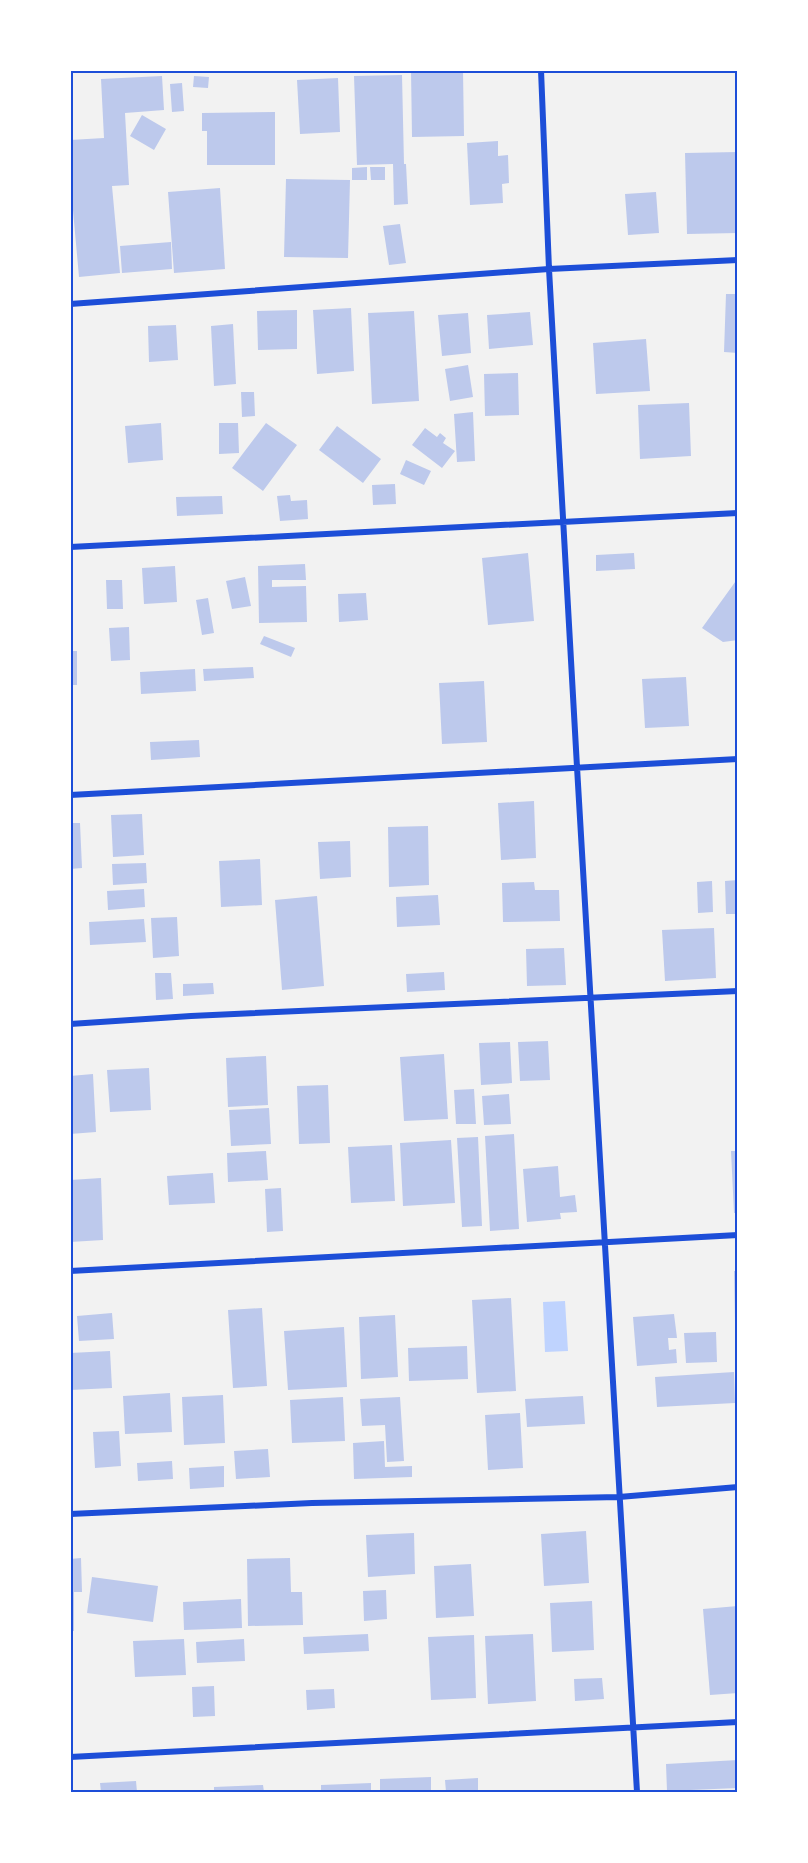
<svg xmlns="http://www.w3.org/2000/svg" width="808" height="1863" font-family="'Open Sans',sans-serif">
  <rect width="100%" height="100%" fill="#f2f2f2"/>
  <path fill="#bfd3fe" d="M565 1301 568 1351 545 1352 543 1302Z"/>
  <path fill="#bdc9ec" d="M411 70H463L464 136 412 137Z
    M402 75 404 164H406L408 204 394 205 393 164 357 165 354 76Z
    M162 76 164 110 125 113 129 185 112 186 120 273 79 277 71 188 70 140 104 138 101 79Z
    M194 76 209 77 208 88 193 87Z
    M338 78 340 132 300 134 297 80Z
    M182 83 184 111 172 112 170 84Z
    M275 112V165H207V131H202V113Z
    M142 115 166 129 154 150 130 136Z
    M498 141V156L508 155 509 183 502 184 503 203 470 205 467 143Z
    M738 152V233L687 234 685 153Z
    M367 167V180H352V168Z
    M370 167H385V180H371Z
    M286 179 350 180 348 258 284 257Z
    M220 188 225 269 174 273 168 192Z
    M656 192 659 233 628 235 625 194Z
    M400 224 406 263 389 265 383 226Z
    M171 242 172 269 122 273 120 246Z
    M726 294H738V353L724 352Z
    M351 308 354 371 317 374 313 310Z
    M297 310V349L258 350 257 311Z
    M414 311 419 401 372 404 368 313Z
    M530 312 533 345 489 349 487 315Z
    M468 313 471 353 442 356 438 315Z
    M233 324 236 384 214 386 211 326Z
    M176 325 178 360 149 362 148 326Z
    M646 339 650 391 596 394 593 343Z
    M468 365 473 397 450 401 445 369Z
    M518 373 519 415 485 416 484 374Z
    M241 392H254L255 416 242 417Z
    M689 403 691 456 640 459 638 405Z
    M473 412 475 461 457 462 454 414Z
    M161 423 163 460 128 463 125 426Z
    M219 423H238L239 453 219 454Z
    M266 423 297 445 263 491 232 468Z
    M337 426 381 459 363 483 319 450Z
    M425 428 437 437 440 433 446 438 443 443 455 451 442 468 412 445Z
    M406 460 431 471 424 485 400 474Z
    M395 484 396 504 373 505 372 485Z
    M290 495 291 501 307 500 308 519 280 521 277 496Z
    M222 496 223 514 177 516 176 497Z
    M528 553 534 621 488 625 482 558Z
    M634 553 635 569 596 571V555Z
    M305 564 306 580H272V587L306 586 307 622 259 623 258 566Z
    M175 566 177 602 144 604 142 568Z
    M245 577 251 606 232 609 226 581Z
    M738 578V640L723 642 702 628Z
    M106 580H122L123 609H107Z
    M366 593 368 620 339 622 338 594Z
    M208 598 214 633 202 635 196 600Z
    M129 627 130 660 111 661 109 628Z
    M264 636 295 648 291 657 260 644Z
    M70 651H77V685H70Z
    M253 667 254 678 204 681 203 669Z
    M195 669 196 691 141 694 140 672Z
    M686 677 689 726 645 728 642 679Z
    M484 681 487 742 442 744 439 683Z
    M199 740 200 757 151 760 150 742Z
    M534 801 536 858 501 860 498 803Z
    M142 814 144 855 113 857 111 815Z
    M70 823H80L82 868 70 869Z
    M428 826 429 885 389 887 388 827Z
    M350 841 351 877 320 879 318 842Z
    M260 859 262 905 221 907 219 861Z
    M146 863 147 883 113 885 112 864Z
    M738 880V914H726L725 881Z
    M712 881 713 912 698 913 697 882Z
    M534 882 535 890H559L560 921 503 922 502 883Z
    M144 889 145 907 108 910 107 891Z
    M438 895 440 925 397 927 396 897Z
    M317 896 324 986 282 990 275 900Z
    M177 917 179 956 153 958 151 918Z
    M144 919 146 942 90 945 89 922Z
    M714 928 716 978 665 981 662 930Z
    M564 948 566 985 527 986 526 949Z
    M444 972 445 990 407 992 406 974Z
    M155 973H171L173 999 156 1000Z
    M213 983 214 994 183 996V984Z
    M548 1041 550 1080 520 1081 518 1042Z
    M510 1042 512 1083 481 1085 479 1043Z
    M444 1054 448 1119 404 1121 400 1057Z
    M266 1056 268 1105 228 1107 226 1058Z
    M149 1068 151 1110 110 1112 107 1070Z
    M93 1074 96 1132 70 1134V1076Z
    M328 1085 330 1143 299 1144 297 1086Z
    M474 1089 476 1124H456L454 1090Z
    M509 1094 511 1124 484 1125 482 1096Z
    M269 1108 271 1144 231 1146 229 1110Z
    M514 1134 519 1229 490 1231 485 1136Z
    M478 1137 482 1226 462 1227 457 1138Z
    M451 1140 455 1203 403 1206 400 1143Z
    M392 1145 395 1201 351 1203 348 1147Z
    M266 1151 268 1180 228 1182 227 1153Z
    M731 1151H738V1213H734Z
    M558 1166 560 1197 575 1195 577 1212 560 1213 561 1219 527 1222 523 1169Z
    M213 1173 215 1203 169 1205 167 1176Z
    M101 1178 103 1240 70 1242V1180Z
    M281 1188 283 1231 267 1232 265 1189Z
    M734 1271H738V1321L735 1322Z
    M511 1298 516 1391 477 1393 472 1300Z
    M262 1308 267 1386 233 1388 228 1310Z
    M112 1313 114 1339 79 1341 77 1316Z
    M674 1314 677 1338H668L669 1350 676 1349 677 1363 637 1366 633 1317Z
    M395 1315 398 1377 361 1379 359 1317Z
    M344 1327 347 1387 288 1390 284 1331Z
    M716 1332 717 1362 686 1363 684 1333Z
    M467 1346 468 1379 409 1381 408 1348Z
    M110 1351 112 1388 70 1390V1353Z
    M734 1372 735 1403 657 1407 655 1377Z
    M170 1393 172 1432 125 1434 123 1396Z
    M223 1395 225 1443 184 1445 182 1397Z
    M583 1396 585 1424 527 1427 525 1399Z
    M343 1397 345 1441 292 1443 290 1400Z
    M400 1397 404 1461 387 1462 385 1425 362 1426 360 1399Z
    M520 1413 523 1468 488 1470 485 1415Z
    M119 1431 121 1466 95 1468 93 1432Z
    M384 1441 385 1467 412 1466V1477L354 1479 353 1443Z
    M268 1449 270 1477 236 1479 234 1451Z
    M172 1461 173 1479 138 1481 137 1463Z
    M224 1466V1487L190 1489 189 1468Z
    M586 1531 589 1583 544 1586 541 1534Z
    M414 1533 415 1574 368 1577 366 1535Z
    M81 1558 82 1592H74V1631H70V1559Z
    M290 1558 291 1592H302L303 1625 248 1626 247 1559Z
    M471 1564 474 1616 436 1618 434 1566Z
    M92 1577 158 1586 153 1622 87 1613Z
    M386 1590 387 1619 364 1621 363 1591Z
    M241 1599 242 1628 184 1630 183 1602Z
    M592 1601 594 1650 552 1652 550 1603Z
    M738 1606V1693L710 1695 703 1609Z
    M368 1634 369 1651 304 1654 303 1637Z
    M533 1634 536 1701 488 1704 485 1636Z
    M474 1635 476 1698 431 1700 428 1637Z
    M184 1639 186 1675 135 1677 133 1641Z
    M244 1639 245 1661 197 1663 196 1642Z
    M602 1678 604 1699 575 1701 574 1679Z
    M214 1686 215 1716 193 1717 192 1687Z
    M334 1689 335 1708 307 1710 306 1690Z
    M738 1760V1788L667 1791 666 1764Z
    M431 1777V1792H380V1779Z
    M478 1778V1792H446L445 1780Z
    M136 1781 137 1792H101L100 1783Z
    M371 1783V1792H321V1785Z
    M263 1785 264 1792H214V1787Z"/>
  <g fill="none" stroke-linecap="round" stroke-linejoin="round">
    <path stroke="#1d4ed8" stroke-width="6" d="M541 70 549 269 577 767 637 1792
      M70 304 549 269 738 260
      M70 547 738 513
      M70 795 738 759
      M70 1024 191 1016 738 991
      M70 1271 738 1235
      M70 1514 312 1503 619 1497 738 1487
      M70 1757 738 1722"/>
  </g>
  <rect width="808" height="1863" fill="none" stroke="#ffffff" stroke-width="144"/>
  <rect x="72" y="72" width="664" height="1719" fill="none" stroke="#1d4ed8" stroke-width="2"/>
</svg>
